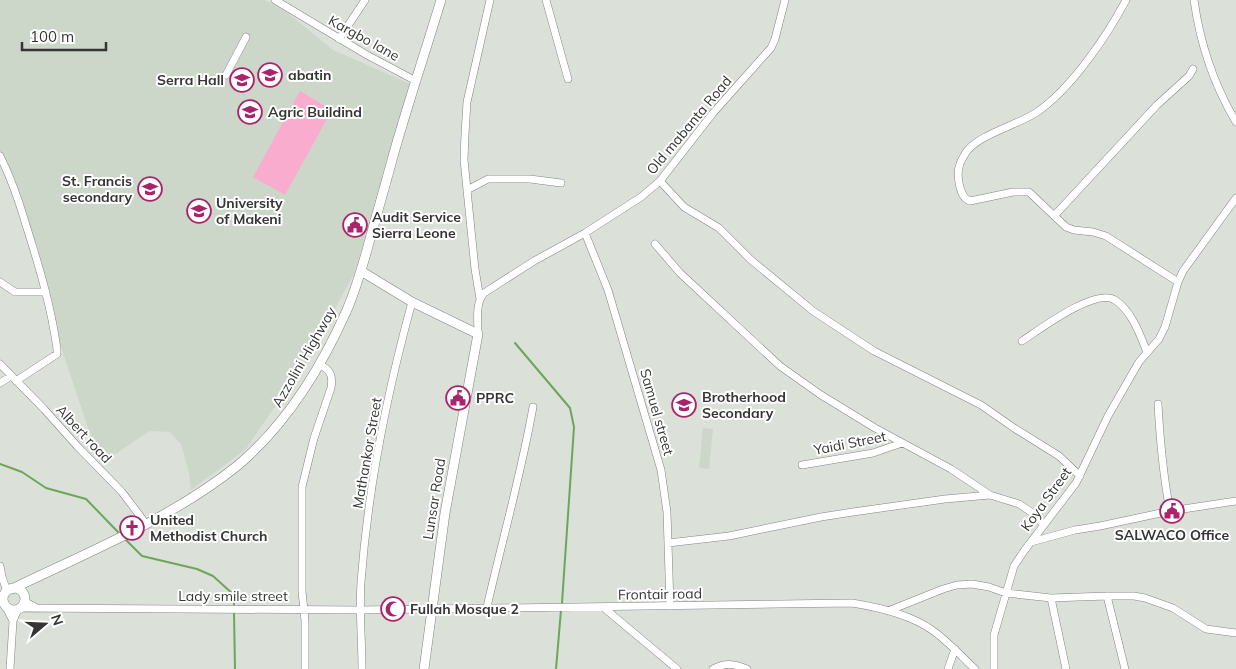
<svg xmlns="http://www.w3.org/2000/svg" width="1236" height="669" font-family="Mulish,sans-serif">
  <rect width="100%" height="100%" fill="#dbe0d9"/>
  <path fill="#ccd7c9" d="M0 0H265L285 11 333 50 417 87 353 276 304 364 246 449 191 490 189 473 181 444 170 432 150 431 100 464 60 344 37 245 0 156Z
    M703 428 713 429 709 469 699 468Z"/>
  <path fill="#f9accd" d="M300 91 332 110 285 195 253 177Z"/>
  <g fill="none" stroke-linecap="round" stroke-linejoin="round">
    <path stroke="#6ca759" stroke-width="2" d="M515 343 570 408 574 427 562 603
      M0 464 22 472 46 488 86 499 118 532
      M126 540 142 556 197 569 213 576 234 595V605
      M234 613 235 669
      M556 669 561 610"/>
    <g stroke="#818680" stroke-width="8">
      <path id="minor" d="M275 0 367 55 416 81
        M546 0 568 79
        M1126 0C1107 36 1071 89 1037 112 1018 125 980 134 967 151 965 154 961 160 960 164 956 173 959 198 970 201L1013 192H1029L1066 227 1074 230 1093 232 1106 236 1178 282
        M1194 0C1200 43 1214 85 1236 122
        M339 39 365 0
        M226 75 246 37
        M0 156C11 178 19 201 26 225 39 266 51 306 57 349V354L16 381
        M660 181 684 207 719 228 751 260 813 311 874 351 981 405 1014 428 1059 456 1080 476
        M467 190 488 179H530L561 183
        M1054 216 1157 105 1189 76 1193 69
        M585 233 608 290 661 470 667 512 670 606
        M655 244 680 273 780 366 821 395 875 428 951 469 990 495 1019 504 1031 512 1043 524
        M0 282 15 292H46
        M480 299 475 269 464 160 465 134 467 102 490 0
        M478 334C478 320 475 304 484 293L534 261 585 233 641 197 660 181 713 113 771 48 775 39 785 0
        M1022 341C1039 330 1096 287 1115 300 1132 311 1140 335 1147 352
        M0 364 44 409 78 447 122 492 146 524
        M0 383 11 376
        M1158 404C1160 440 1163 475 1170 511
        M802 465 873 453 902 443
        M1031 542 1075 530 1100 526 1170 511 1236 501
        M668 543 729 536 821 517 853 512 945 499 990 495
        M0 566 2 577 7 591
        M1107 596 1125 669
        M1051 598 1066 669
        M24 601 35 607
        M6 607 13 621
        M487 607C502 541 521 475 533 407
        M603 607 677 669
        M21 608 360 610 852 603C877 607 911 615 932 630 948 641 961 656 975 669
        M888 611 943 589 957 585 972 584 989 587 1006 593 1051 598 1107 596H1134L1145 598 1173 608 1206 629 1236 633
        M10 669 13 621 18 609
        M305 669V621L302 591V487L314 438 331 388C333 376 331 370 319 364
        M362 669C362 640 359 611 361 582 368 488 387 393 412 302
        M713 669C726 662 734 664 747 669
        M948 669 955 649
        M994 669V635L1014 566 1024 551 1076 483 1108 416 1132 374 1139 362 1159 339 1165 327 1178 282 1183 271 1236 198"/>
    </g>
    <g stroke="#818680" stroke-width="10">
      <path id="major" d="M361 271 412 302 478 334 445 513 424 669
        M3 599a11 11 0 1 1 22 0a11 11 0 1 1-22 0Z
        M12 589C88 552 171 519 237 466 286 425 320 370 346 312 355 292 361 271 367 250 375 220 384 190 392 160 407 106 425 53 441 0"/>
    </g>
    <use href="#minor" stroke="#fff" stroke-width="7"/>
    <use href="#major" stroke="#fff" stroke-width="9"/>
  </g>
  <defs>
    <g id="university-ring" transform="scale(1.25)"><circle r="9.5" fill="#fff" stroke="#a9246d" stroke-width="1.5"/><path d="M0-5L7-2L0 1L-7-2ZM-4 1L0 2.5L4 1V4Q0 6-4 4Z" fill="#a9246d"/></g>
    <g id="school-ring" transform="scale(1.25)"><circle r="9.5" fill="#fff" stroke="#a9246d" stroke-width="1.5"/><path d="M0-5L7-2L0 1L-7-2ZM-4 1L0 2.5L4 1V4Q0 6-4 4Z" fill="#a9246d"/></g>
    <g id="civic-ring" transform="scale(1.25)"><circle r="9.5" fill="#fff" stroke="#a9246d" stroke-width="1.5"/><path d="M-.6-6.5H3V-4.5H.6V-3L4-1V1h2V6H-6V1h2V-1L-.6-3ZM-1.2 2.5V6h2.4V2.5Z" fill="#a9246d"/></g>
    <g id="church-ring" transform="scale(1.25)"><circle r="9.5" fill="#fff" stroke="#a9246d" stroke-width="1.5"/><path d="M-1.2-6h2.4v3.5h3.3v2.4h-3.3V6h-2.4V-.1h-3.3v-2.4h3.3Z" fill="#a9246d"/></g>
    <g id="mosque-ring" transform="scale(1.25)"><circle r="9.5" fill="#fff" stroke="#a9246d" stroke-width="1.5"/><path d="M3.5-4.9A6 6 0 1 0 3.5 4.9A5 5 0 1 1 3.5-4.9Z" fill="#a9246d"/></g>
  </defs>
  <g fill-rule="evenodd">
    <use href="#university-ring" x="270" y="75"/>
    <use href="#university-ring" x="242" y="80"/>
    <use href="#university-ring" x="250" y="112"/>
    <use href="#school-ring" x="150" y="189"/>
    <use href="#university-ring" x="199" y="211"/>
    <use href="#civic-ring" x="355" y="225"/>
    <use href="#civic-ring" x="458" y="398"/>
    <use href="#school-ring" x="684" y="405"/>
    <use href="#civic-ring" x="1172" y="511"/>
    <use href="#church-ring" x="132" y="528"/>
    <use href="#mosque-ring" x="393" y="609"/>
  </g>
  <g text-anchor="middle" stroke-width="4" stroke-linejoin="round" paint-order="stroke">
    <g font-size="14" fill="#343633" stroke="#fff">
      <text transform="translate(364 38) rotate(29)" y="5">Kargbo lane</text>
      <text transform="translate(689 125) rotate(-50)" y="5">Old mabanta Road</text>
      <text transform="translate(304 357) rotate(-60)" y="5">Azzolini Highway</text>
      <text transform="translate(657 412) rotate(74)" y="5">Samuel street</text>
      <text transform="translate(84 434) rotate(47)" y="5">Albert road</text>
      <text transform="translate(850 443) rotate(-11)" y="5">Yaidi Street</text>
      <text transform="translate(367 453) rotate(-80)" y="5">Mathankor Street</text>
      <text transform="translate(434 499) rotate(-81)" y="5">Lunsar Road</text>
      <text transform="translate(1046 499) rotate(-54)" y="5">Koya Street</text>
      <text transform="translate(660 594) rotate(-1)" y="5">Frontair road</text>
      <text x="233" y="601">Lady smile street</text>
    </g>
    <g font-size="14" font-weight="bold" fill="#343633" stroke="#fff" text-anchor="start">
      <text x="288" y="80">abatin</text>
      <text x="224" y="85" text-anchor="end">Serra Hall</text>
      <text x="268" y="117">Agric Buildind</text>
      <text x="132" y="186" text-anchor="end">St. Francis<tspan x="132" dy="16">secondary</tspan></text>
      <text x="216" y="208">University<tspan x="216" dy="16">of Makeni</tspan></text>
      <text x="372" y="222">Audit Service<tspan x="372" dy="16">Sierra Leone</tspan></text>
      <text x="702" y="402">Brotherhood<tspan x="702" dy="16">Secondary</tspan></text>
      <text x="476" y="403">PPRC</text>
      <text x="150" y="525">United<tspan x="150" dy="16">Methodist Church</tspan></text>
      <text x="1172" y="540" text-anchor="middle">SALWACO Office</text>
      <text x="410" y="614">Fullah Mosque 2</text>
    </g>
  </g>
  <g transform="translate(45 624) rotate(71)" stroke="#ffffff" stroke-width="4" paint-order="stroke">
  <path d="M0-4L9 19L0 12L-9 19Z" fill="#343633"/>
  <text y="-8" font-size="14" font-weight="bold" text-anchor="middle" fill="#343633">N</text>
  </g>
  <path d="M22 42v8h84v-8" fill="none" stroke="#343633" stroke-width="2.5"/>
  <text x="30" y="42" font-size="15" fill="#343633" stroke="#ffffff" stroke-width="4" paint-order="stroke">100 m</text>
</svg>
